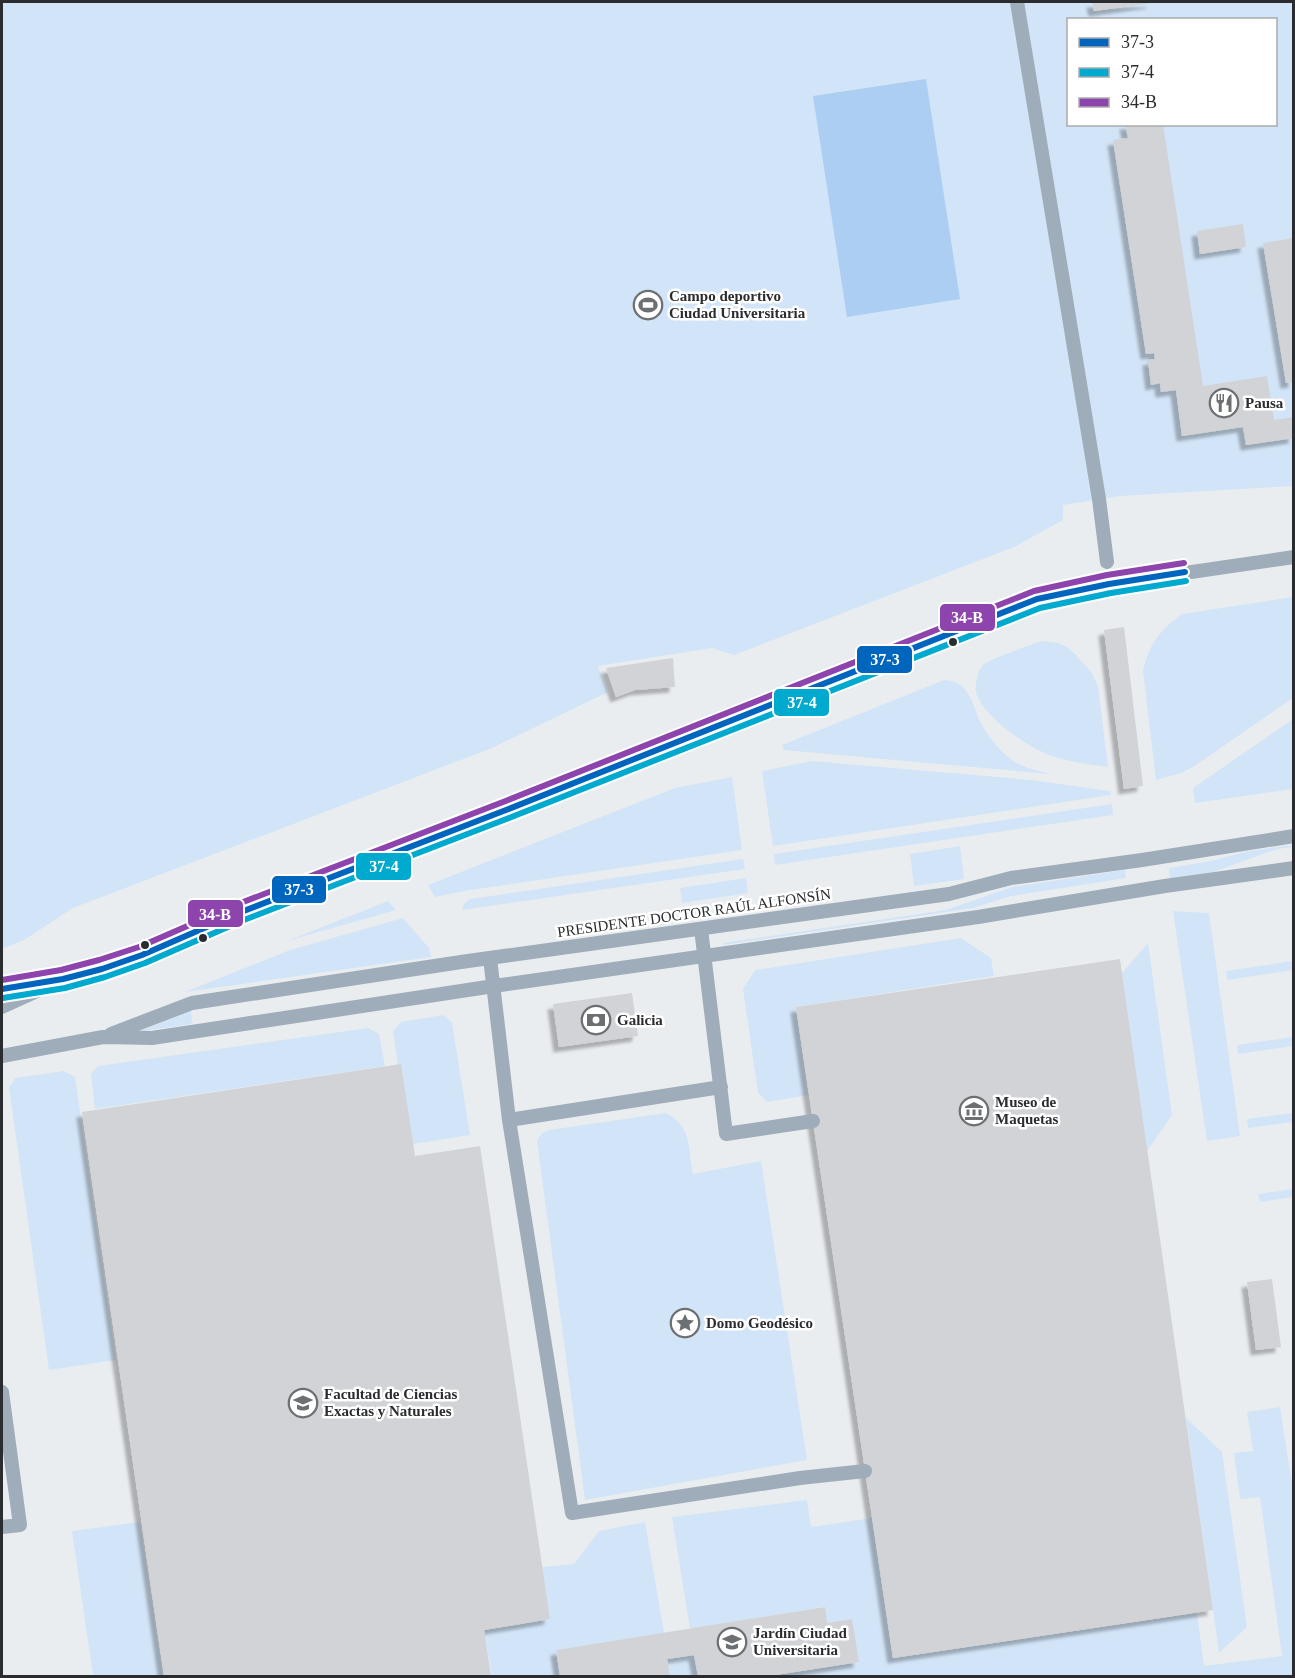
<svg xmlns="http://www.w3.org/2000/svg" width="1295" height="1678" font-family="'Times New Roman',serif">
  <defs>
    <filter id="shadow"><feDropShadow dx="-5.5" dy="5.5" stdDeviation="1.5" flood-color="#0004"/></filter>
  </defs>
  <rect width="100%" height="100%" fill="#eaedf0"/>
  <path fill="#d2e4f7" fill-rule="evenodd" d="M2 2H1293V486L1120 496 1063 505V520L1014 547 734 655 712 648 598 666 608 692 492 748 73 908 24 940 2 949ZM1068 20H1276V124H1068Z
    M1293 597V698L1193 767 1181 773 1156 780 1143 671C1149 644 1160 630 1182 614Z
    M1042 641 1058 643 1067 647 1076 655 1091 672 1098 686 1108 767C1088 764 1067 762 1049 755 1026 746 983 717 976 692 975 688 976 682 977 678 978 674 979 669 982 666 988 659 1031 645 1042 641Z
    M944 680C971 682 971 703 981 723 987 735 997 747 1007 756 1019 767 1035 770 1050 774L784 750 782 745Z
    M1293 719V789L1195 803 1193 788Z
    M812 761 1031 780 1110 791 1111 795 773 846 762 771Z
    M732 777 742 850 464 891 435 897 428 885 675 788Z
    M1112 804 1113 815 775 865 774 854Z
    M1293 845V847L1277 849 1213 872 1170 879 1169 868 1211 861 1248 851Z
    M960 846 964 879 914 886 910 854Z
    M743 859 745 869 462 910 464 904 470 899Z
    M1125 870 1126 878 1011 896 973 908 723 945V943L946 910 1012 887Z
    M746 878 748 893 682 903 680 888Z
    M388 901 396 910 287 941Z
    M1173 911 1209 913 1240 1136 1207 1141Z
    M403 918 429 948 431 957 185 992 290 950Z
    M961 938 991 958 994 976 796 1007 808 1095 767 1102 758 1093 743 989 755 970Z
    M1148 943 1172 1115 1147 1151 1122 973Z
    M1293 961V970L1227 980 1226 971Z
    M191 1011 192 1024 138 1032Z
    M444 1015 452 1023 470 1135 413 1144 398 1065 393 1031 401 1022Z
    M368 1028 379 1034 385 1066 95 1109 91 1074 98 1066Z
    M1293 1037V1046L1238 1054 1237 1045Z
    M64 1071 75 1077 116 1360 49 1370 9 1088 15 1078Z
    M666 1113C692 1127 688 1148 693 1174L761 1161 807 1460 585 1500 537 1141 541 1134 549 1130Z
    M1293 1113V1122L1248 1128 1247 1119Z
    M1293 1189V1197L1260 1202 1258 1194Z
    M1280 1407 1294 1497 1293 1676H769L858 1662 852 1619 827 1623 824 1607 690 1629 672 1517 807 1500 811 1527 872 1518 893 1658 1197 1613 1204 1666 1282 1656 1260 1497 1240 1499 1234 1453 1253 1451 1247 1412Z
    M1186 1418 1222 1452 1247 1627 1219 1653Z
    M140 1522 163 1676H93L72 1531Z
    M645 1522 664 1633 556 1650 560 1676H492L484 1630 550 1619 542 1567 574 1564 599 1531Z
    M694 1655 698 1676H670L667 1659Z"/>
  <path fill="#abcef2" d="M926 79 960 299 847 317 813 96Z"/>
  <path fill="#d1d3d6" filter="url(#shadow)" d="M1092 2H1152V3L1094 11Z
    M1125 124H1163L1203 386 1267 376 1274 420 1294 417V438L1246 445 1243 427 1182 436 1176 390 1161 392 1160 383 1151 385 1148 360 1155 359 1154 353 1146 354 1113 140 1128 138Z
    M1243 224 1246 247 1200 254 1197 231Z
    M1294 238V382L1286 383 1263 243Z
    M1124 627 1143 786 1124 789 1104 630Z
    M673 658 675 687 635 690 616 697 606 668Z
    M1120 959 1213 1610 893 1658 796 1007Z
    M632 993 638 1036 559 1047 553 1004Z
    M401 1064 415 1156 480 1146 550 1619 484 1630 491 1676H164L82 1112Z
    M1272 1279 1281 1347 1256 1350 1247 1282Z
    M825 1607 827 1623 852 1619 859 1662 769 1676H698L694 1655 667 1659 670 1676H560L556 1650Z"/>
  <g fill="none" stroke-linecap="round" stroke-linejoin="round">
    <path stroke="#9facb9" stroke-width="14" d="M1017 2 1099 499 1107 562
      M701 929 726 1134 813 1121
      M490 958 509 1120 572 1513 800 1478 865 1471
      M2 989 63 979 102 969 142 955 241 912 506 810 793 695 1037 599 1109 584 1294 557
      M2 1007 46 987
      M111 1034 192 1003 461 962 949 894 1011 878 1142 860 1294 836
      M2 1056 103 1037 152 1038 494 986 978 917 1165 886 1294 868
      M509 1120 721 1087
      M2 1392 20 1525 2 1527"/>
    <g stroke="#fff" stroke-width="10">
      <path id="bus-1" d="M2 989 63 979 102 969 142 955 241 912 506 810 1037 599 1109 584 1185 572"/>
    </g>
    <g stroke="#fff" stroke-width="10">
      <path id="bus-2" d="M3 998 65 988 105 977 145 963 244 920 509 818 1040 608 1111 593 1186 581"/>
    </g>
    <g stroke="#fff" stroke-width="10">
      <path id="bus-3" d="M2 980 61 970 99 960 139 947 238 904 503 802 1034 591 1107 575 1184 563"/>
    </g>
    <use href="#bus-1" stroke="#0065bd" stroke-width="6"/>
    <use href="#bus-2" stroke="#00a9ce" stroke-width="6"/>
    <use href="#bus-3" stroke="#8e44ad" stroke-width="6"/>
  </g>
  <defs>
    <g id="stadium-ring" transform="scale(1.5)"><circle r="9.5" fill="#fff" stroke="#6d7073" stroke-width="1.5"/><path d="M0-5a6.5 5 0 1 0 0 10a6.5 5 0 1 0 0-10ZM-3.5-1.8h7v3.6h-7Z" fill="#6d7073"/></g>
    <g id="restaurant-ring" transform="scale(1.5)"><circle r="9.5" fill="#fff" stroke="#6d7073" stroke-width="1.5"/><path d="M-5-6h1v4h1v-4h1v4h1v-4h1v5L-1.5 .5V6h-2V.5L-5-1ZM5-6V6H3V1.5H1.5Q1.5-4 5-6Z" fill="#6d7073"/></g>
    <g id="bank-ring" transform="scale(1.5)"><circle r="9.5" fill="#fff" stroke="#6d7073" stroke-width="1.5"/><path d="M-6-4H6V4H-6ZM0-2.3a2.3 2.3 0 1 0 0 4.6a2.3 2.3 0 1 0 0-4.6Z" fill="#6d7073"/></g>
    <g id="museum-ring" transform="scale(1.5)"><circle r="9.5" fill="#fff" stroke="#6d7073" stroke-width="1.5"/><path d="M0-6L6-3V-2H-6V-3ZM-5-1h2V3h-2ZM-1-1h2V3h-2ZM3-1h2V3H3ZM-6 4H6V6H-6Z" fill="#6d7073"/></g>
    <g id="sight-ring" transform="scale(1.5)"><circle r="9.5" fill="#fff" stroke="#6d7073" stroke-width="1.5"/><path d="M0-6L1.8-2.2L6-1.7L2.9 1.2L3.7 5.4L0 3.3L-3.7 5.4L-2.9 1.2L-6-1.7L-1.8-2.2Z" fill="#6d7073"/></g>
    <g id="university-ring" transform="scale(1.5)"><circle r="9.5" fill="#fff" stroke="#6d7073" stroke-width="1.5"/><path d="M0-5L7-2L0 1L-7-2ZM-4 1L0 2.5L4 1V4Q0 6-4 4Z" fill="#6d7073"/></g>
    <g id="school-ring" transform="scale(1.5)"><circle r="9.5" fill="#fff" stroke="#6d7073" stroke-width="1.5"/><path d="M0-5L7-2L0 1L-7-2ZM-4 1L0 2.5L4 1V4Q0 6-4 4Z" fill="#6d7073"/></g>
  </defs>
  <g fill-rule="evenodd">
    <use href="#stadium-ring" x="648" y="305"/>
    <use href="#restaurant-ring" x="1224" y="403"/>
    <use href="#bank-ring" x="596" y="1020"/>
    <use href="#museum-ring" x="974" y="1111"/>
    <use href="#sight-ring" x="685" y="1323"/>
    <use href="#university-ring" x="303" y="1403"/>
    <use href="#school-ring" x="732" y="1642"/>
  </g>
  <g fill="#2a2c2f" stroke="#fff" stroke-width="2">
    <circle cx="953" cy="642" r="5"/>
    <circle cx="203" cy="938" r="5"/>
    <circle cx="145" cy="945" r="5"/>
  </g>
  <g text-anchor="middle" stroke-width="5" stroke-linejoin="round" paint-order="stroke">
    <g font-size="15" font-weight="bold" fill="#2a2c2f" stroke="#fff" text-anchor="start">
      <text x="669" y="301">Campo deportivo<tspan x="669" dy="17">Ciudad Universitaria</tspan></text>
      <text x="1245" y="408">Pausa</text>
      <text x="617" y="1025">Galicia</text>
      <text x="995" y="1107">Museo de<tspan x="995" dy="17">Maquetas</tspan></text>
      <text x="706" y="1328">Domo Geodésico</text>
      <text x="324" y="1399">Facultad de Ciencias<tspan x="324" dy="17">Exactas y Naturales</tspan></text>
      <text x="753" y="1638">Jardín Ciudad<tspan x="753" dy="17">Universitaria</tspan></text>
    </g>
    <g font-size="15" fill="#2a2c2f" stroke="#fff">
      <text transform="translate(694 913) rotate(-8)" y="5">PRESIDENTE DOCTOR RAÚL ALFONSÍN</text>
    </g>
  </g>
  <g stroke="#fff" stroke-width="2">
    <rect x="939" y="603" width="57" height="29" rx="6" fill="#8e44ad"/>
    <rect x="856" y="645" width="57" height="29" rx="6" fill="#0065bd"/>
    <rect x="773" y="688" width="57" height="29" rx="6" fill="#00a9ce"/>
    <rect x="355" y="852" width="57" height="29" rx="6" fill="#00a9ce"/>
    <rect x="271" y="875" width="56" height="29" rx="6" fill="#0065bd"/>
    <rect x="187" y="899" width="57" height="29" rx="6" fill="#8e44ad"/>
  </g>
  <g font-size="16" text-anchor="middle" font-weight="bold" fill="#fff">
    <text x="967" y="623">34-B</text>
    <text x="885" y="665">37-3</text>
    <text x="802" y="708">37-4</text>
    <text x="384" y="872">37-4</text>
    <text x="299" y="895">37-3</text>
    <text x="215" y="920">34-B</text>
  </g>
  <rect width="1295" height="1678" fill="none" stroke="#2a2c2f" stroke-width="6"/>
  <rect x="1067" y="18" width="210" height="108" fill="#ffffff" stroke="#aaabac" stroke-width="1.5"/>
  <rect x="1079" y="38" width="30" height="9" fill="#0065bd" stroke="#aaabac" stroke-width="1.5"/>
  <text x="1121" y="48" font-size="18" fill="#2a2c2f">37-3</text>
  <rect x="1079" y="68" width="30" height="9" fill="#00a9ce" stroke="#aaabac" stroke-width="1.5"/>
  <text x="1121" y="78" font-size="18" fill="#2a2c2f">37-4</text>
  <rect x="1079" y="98" width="30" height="9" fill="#8e44ad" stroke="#aaabac" stroke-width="1.5"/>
  <text x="1121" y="108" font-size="18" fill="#2a2c2f">34-B</text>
</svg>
